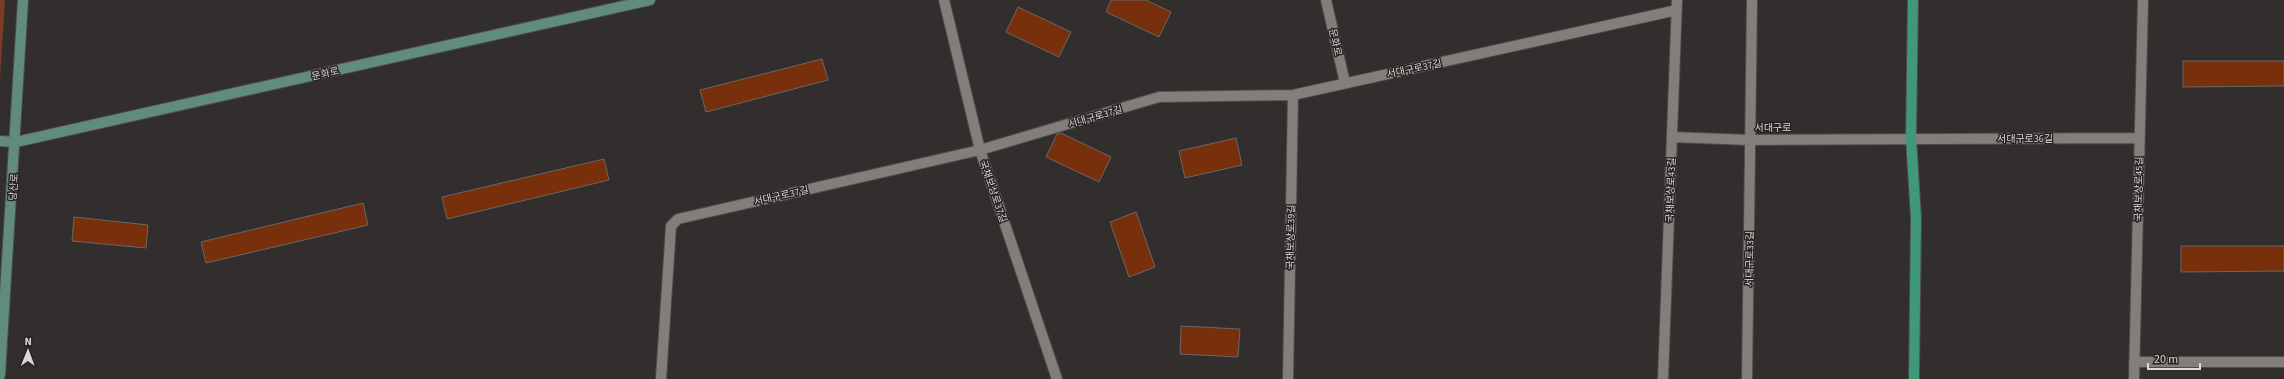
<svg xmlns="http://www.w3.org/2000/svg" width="2284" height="379" font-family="'Source Sans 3','Noto Sans KR',sans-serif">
  <rect width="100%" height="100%" fill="#312e2d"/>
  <path fill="#7a3d24" d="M0 0H5L0 79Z"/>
  <path fill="#78300c" stroke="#6b6766" d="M1111 0H1146L1171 12 1159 37 1106 12Z
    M1018 7 1071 32 1059 57 1006 32Z
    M822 59 828 80 706 112 700 90Z
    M2183 61H2284V86L2183 87Z
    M1061 133 1111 157 1099 182 1046 157 1057 134Z
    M1236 138 1242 165 1185 178 1179 151Z
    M604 159 609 180 447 219 442 197Z
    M363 203 368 225 206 263 201 242Z
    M1136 212 1155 267 1129 277 1110 222Z
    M74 217 148 225 146 248 72 241Z
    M2181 246H2284V271L2181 272Z
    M1181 326 1240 329 1238 357 1180 354Z"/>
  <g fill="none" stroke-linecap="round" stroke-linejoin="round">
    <g stroke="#4f4c4b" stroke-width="12">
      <path id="street" d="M944 0 980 150 1057 379
        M1326 0 1345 83
        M1672 137 1750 140 2139 138
        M2134 362H2284
        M661 379 671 226 678 219 980 150 1159 97 1293 95 1677 10
        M1288 379 1293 95
        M1663 379 1677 0
        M1747 379 1752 0
        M2134 379 2143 0"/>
    </g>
    <g stroke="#4f4c4b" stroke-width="12">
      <path id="secondary" d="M0 141 16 142 650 0
        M0 375 23 0"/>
    </g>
    <g stroke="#4f4c4b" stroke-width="12">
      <path id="primary" d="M1913 0 1911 138 1916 218 1914 379"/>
    </g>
    <use href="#street" stroke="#827e7c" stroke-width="10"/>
    <use href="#secondary" stroke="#618b7b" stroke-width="10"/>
    <use href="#primary" stroke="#40987b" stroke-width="10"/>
  </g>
  <g text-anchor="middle" stroke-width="3" stroke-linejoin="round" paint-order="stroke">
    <g font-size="10" fill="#dad7d6" stroke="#282423">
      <text transform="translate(1336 42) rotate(77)" y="4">문화로</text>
      <text transform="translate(1414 68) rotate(-12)" y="4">서대구로37길</text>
      <text transform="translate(325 73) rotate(-13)" y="4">문화로</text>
      <text transform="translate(1095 116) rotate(-16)" y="4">서대구로37길</text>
      <text x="1773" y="131">서대구로</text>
      <text x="2025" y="142">서대구로36길</text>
      <text transform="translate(13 187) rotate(-86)" y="4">당산로</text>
      <text transform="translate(2138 189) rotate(-89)" y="4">국채보상로45길</text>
      <text transform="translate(1670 190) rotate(-88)" y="4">국채보상로43길</text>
      <text transform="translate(994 191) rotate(71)" y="4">국채보상로37길</text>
      <text transform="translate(781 195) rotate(-13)" y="4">서대구로37길</text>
      <text transform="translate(1290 237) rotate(-89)" y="4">국채보상로39길</text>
      <text transform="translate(1749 259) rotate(-89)" y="4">서대구로33길</text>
    </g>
  </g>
  <g transform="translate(28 351) rotate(1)" stroke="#282423" stroke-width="3" paint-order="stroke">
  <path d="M0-3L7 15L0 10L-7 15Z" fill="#dad7d6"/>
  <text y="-6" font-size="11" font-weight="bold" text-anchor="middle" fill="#dad7d6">N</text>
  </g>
  <path d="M2148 363v6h52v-6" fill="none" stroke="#dad7d6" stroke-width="2"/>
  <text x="2154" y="363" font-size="12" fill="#dad7d6" stroke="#282423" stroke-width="3" paint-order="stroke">20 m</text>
</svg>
